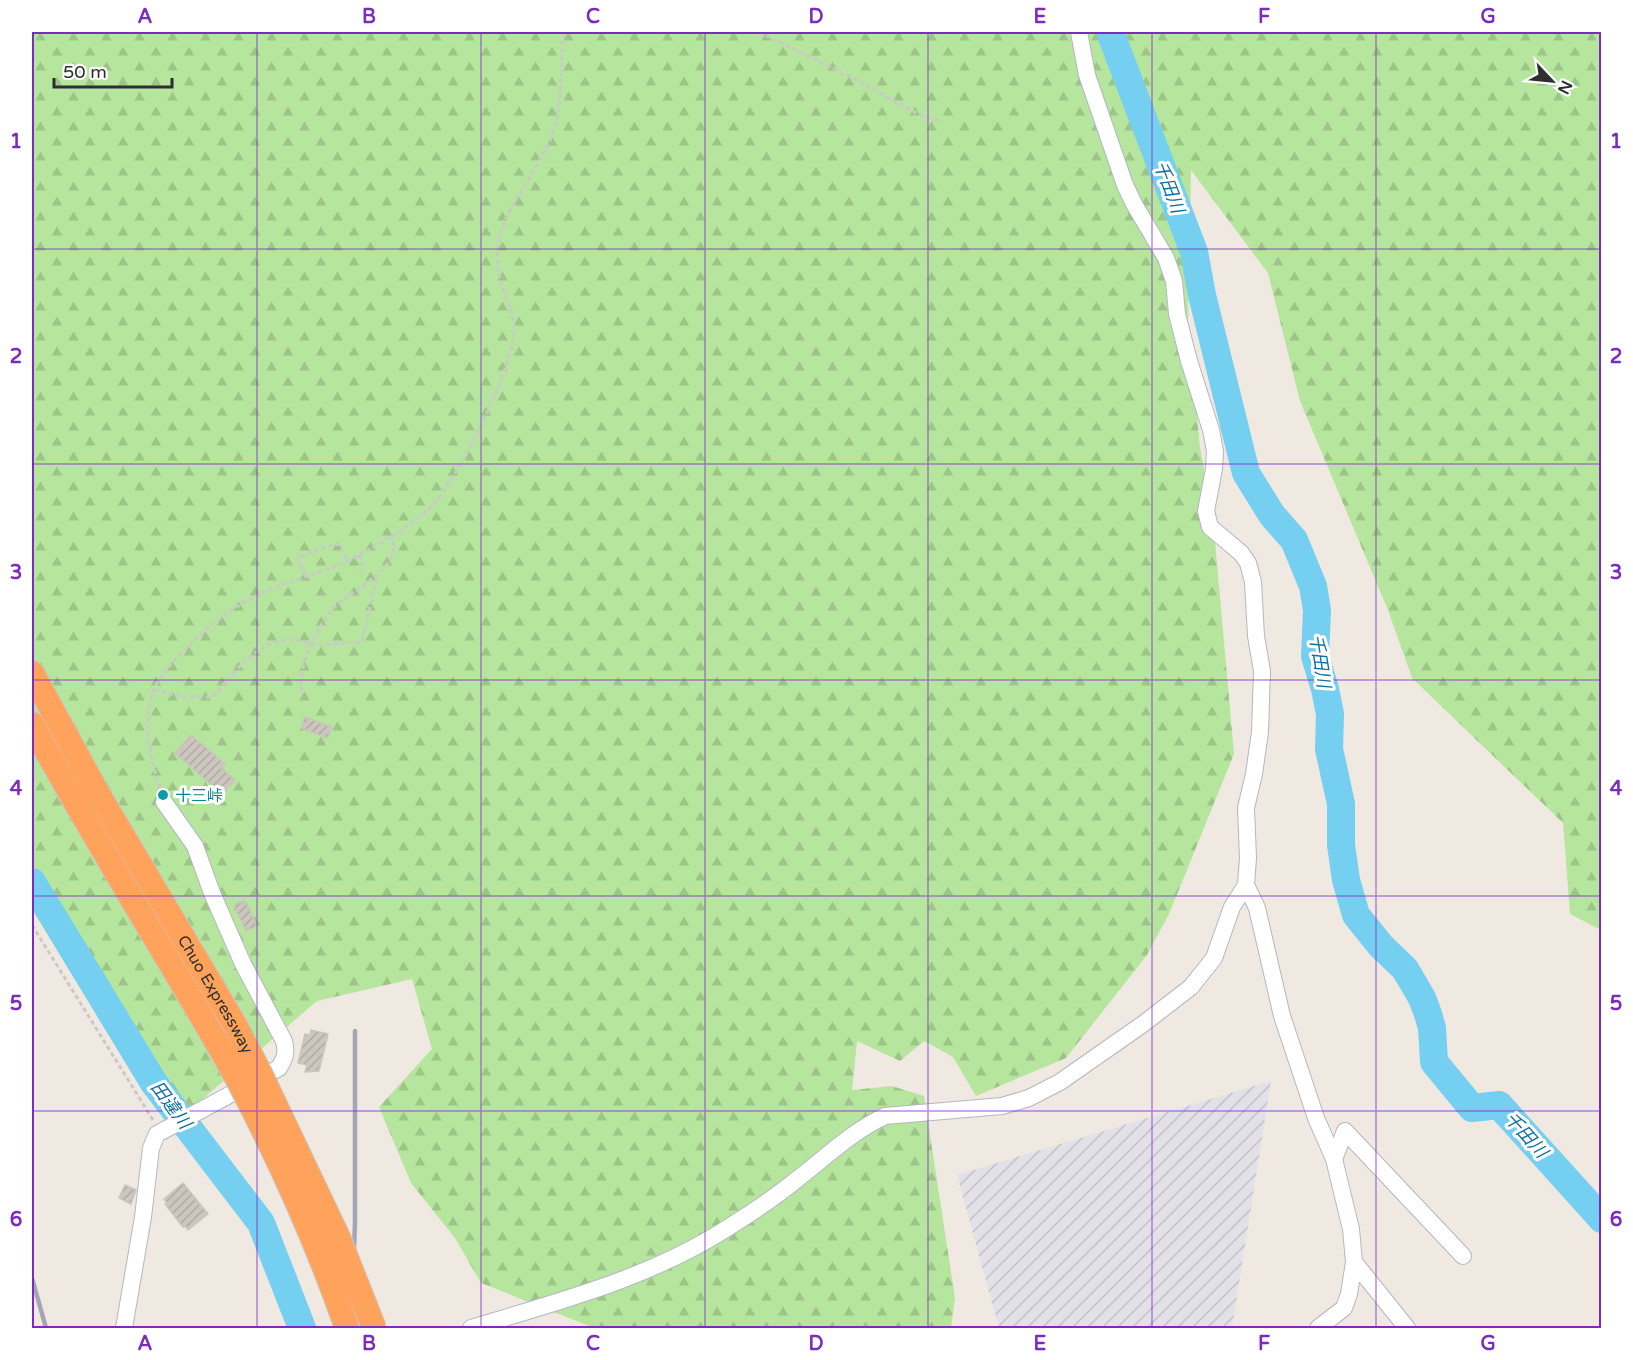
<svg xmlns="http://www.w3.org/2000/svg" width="1633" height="1360" font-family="'Varela Round','Noto Sans JP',sans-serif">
  <defs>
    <pattern id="industrial-furrows" width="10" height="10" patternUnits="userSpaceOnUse" patternTransform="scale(1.5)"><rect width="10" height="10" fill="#e3e1e8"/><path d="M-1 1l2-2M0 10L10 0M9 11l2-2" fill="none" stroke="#c3c1c7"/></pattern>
    <pattern id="forest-firs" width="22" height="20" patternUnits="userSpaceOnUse" patternTransform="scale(1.5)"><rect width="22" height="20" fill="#b6e59e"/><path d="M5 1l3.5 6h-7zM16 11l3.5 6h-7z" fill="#9dc588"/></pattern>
    <pattern id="building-hatch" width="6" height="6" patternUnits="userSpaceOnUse" patternTransform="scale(1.5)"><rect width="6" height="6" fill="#cbc7bf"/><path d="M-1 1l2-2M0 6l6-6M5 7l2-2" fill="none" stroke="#afaba4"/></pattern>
  </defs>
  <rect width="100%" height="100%" fill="#efe9e1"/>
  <path fill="url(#industrial-furrows)" d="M1271 1081 1232 1328H999L957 1175Z"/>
  <path fill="url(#forest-firs)" d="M32 32H1601V930L1570 914 1563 823 1412 678 1388 610 1300 401 1268 273 1191 170 1188 322 1200 448 1213 519 1234 754 1169 914 1147 955 1066 1058 976 1096 953 1057 924 1041 900 1061 857 1041 852 1090 892 1086 924 1096 955 1298 951 1328H594L481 1283 455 1238 411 1183 379 1107 432 1049 412 979 317 1001 184 1115 135 1039 32 863Z"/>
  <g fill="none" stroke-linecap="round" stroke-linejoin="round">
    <path stroke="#75cff0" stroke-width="28" d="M1110 32 1194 252 1202 295 1246 473 1272 515 1294 540 1313 586 1317 610 1315 656 1325 689 1330 714 1329 749 1341 804V845L1346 880 1356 915 1381 946 1405 969 1422 998 1428 1014 1432 1028 1434 1062 1472 1108 1499 1105 1602 1219
      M32 882 154 1083 261 1223 302 1328"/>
  </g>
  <path fill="url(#building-hatch)" stroke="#cbc5ba" stroke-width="1.5" d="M305 717 332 727 327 738 301 728Z
    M191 735 225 764 221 768 235 780 225 791 219 785 217 788 207 781 175 753Z
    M245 900 257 926 246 931 234 905Z
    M311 1030 328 1034 319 1071 305 1072 307 1065 298 1063 305 1034 310 1035Z
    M183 1183 208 1214 188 1230 185 1226 183 1227 165 1204 167 1203 164 1199Z
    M125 1185 136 1190 131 1204 119 1198Z"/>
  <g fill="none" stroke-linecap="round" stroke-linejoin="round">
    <g stroke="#b4b7c1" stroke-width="18">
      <path id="minor" d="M1246 885 1257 908 1282 1016 1316 1118 1334 1159 1351 1229 1354 1262 1349 1294 1344 1308 1318 1328
        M1334 1159 1345 1131 1463 1256
        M1354 1262 1407 1328
        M124 1328 143 1217 151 1148 157 1134 279 1068C285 1058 287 1053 284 1041L243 964 212 893 195 846 164 802
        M471 1328C560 1301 650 1278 729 1227 753 1212 778 1195 800 1177 827 1156 853 1131 885 1116L1002 1106 1029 1098 1060 1082 1143 1024 1191 987 1214 958 1232 907 1246 885 1248 858 1246 808 1254 774 1260 732 1262 671 1256 636 1253 582 1248 563 1241 553 1210 527 1206 511 1214 469 1215 451 1211 430 1189 361 1177 314 1174 281 1166 258 1134 204 1125 185 1087 75 1079 32"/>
    </g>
    <g stroke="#c9c9c9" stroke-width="26">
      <g id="highway">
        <path id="s1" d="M32 673 96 790 235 1025 259 1071"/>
        <path d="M32 724C96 844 170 959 237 1078"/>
      </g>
    </g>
    <path stroke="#c9c9c9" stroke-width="3" stroke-dasharray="4.5 3" stroke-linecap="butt" d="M759 32 843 73 924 117 937 120
      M359 555 362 561 361 572
      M305 576 298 557 335 544 339 545 348 561
      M311 645 362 642 377 577
      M154 690 184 697H212C233 675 255 642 289 639 296 639 305 642 312 643
      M302 691C297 667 316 629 332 610 346 592 408 567 391 536
      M160 788C149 754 138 708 162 675 168 667 176 659 183 652 202 632 223 614 246 601 272 587 299 579 326 570 354 560 410 528 431 507 457 480 518 361 514 324 513 315 509 306 506 298 499 278 495 262 499 241 502 218 517 200 528 180 536 167 543 154 550 141 563 106 561 68 563 32
      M32 925 153 1120"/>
    <use href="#minor" stroke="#fff" stroke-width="16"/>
    <use href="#highway" stroke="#ffa35c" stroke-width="24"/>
    <path stroke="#a3a6b8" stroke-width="4.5" d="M32 1278 46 1328
      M351 1328 355 1223V1031"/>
    <g stroke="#c9c9c9" stroke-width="26" stroke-linecap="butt">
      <path id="highway-bridge" d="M259 1071 338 1237 374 1328
        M237 1078C279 1158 317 1242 347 1328"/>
    </g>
    <use href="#highway-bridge" stroke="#ffa35c" stroke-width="24"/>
  </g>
  <path fill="none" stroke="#7b2cbf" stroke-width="1.5" stroke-opacity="0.55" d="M257 32V1328M481 32V1328M705 32V1328M928 32V1328M1152 32V1328M1376 32V1328M32 249H1602M32 464H1602M32 680H1602M32 896H1602M32 1111H1602"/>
  <circle fill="#0f9aa8" stroke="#fff" stroke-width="2" cx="163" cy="795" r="6"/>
  <g text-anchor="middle" stroke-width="6" stroke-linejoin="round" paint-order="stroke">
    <g font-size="16" fill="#0d838f" stroke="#fff" text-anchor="start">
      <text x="175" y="801">十三峠</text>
    </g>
    <g font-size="16" fill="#2e2e2e" stroke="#fff">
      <text dy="6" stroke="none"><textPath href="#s1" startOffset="370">Chuo Expressway</textPath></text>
    </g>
    <g font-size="18" font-style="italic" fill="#0d6fa3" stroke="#fff">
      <text transform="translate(1169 187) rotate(69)" y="6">千田川</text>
      <text transform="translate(1320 661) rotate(81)" y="6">千田川</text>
      <text transform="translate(171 1105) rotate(53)" y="6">田違川</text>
      <text transform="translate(1526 1135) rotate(48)" y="6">千田川</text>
    </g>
  </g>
  <rect width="1633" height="1360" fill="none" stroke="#ffffff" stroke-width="66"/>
  <g transform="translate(1552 81) rotate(116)" stroke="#ffffff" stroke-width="4.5" paint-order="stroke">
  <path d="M0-4.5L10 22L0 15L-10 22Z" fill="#2e2e2e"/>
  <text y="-9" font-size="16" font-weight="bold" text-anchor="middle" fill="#2e2e2e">N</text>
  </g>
  <path d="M54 78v9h118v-9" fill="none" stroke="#2e2e2e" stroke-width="3"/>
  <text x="63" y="78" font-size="18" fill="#2e2e2e" stroke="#ffffff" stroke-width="4.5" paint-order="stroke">50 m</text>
  <rect x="33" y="33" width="1567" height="1294" fill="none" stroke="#7b2cbf" stroke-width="2"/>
  <g font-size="20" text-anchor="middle" font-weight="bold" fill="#7b2cbf">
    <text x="145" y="23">A</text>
    <text x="369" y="23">B</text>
    <text x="593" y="23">C</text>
    <text x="816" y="23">D</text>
    <text x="1040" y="23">E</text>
    <text x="1264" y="23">F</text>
    <text x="1488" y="23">G</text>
    <text x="16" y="148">1</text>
    <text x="1616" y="148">1</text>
    <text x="16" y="363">2</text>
    <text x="1616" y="363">2</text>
    <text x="16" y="579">3</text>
    <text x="1616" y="579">3</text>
    <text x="16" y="795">4</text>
    <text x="1616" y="795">4</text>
    <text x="16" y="1010">5</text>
    <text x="1616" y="1010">5</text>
    <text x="16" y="1226">6</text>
    <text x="1616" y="1226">6</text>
    <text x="145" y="1350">A</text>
    <text x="369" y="1350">B</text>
    <text x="593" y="1350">C</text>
    <text x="816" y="1350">D</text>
    <text x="1040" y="1350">E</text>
    <text x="1264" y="1350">F</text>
    <text x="1488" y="1350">G</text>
  </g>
</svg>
